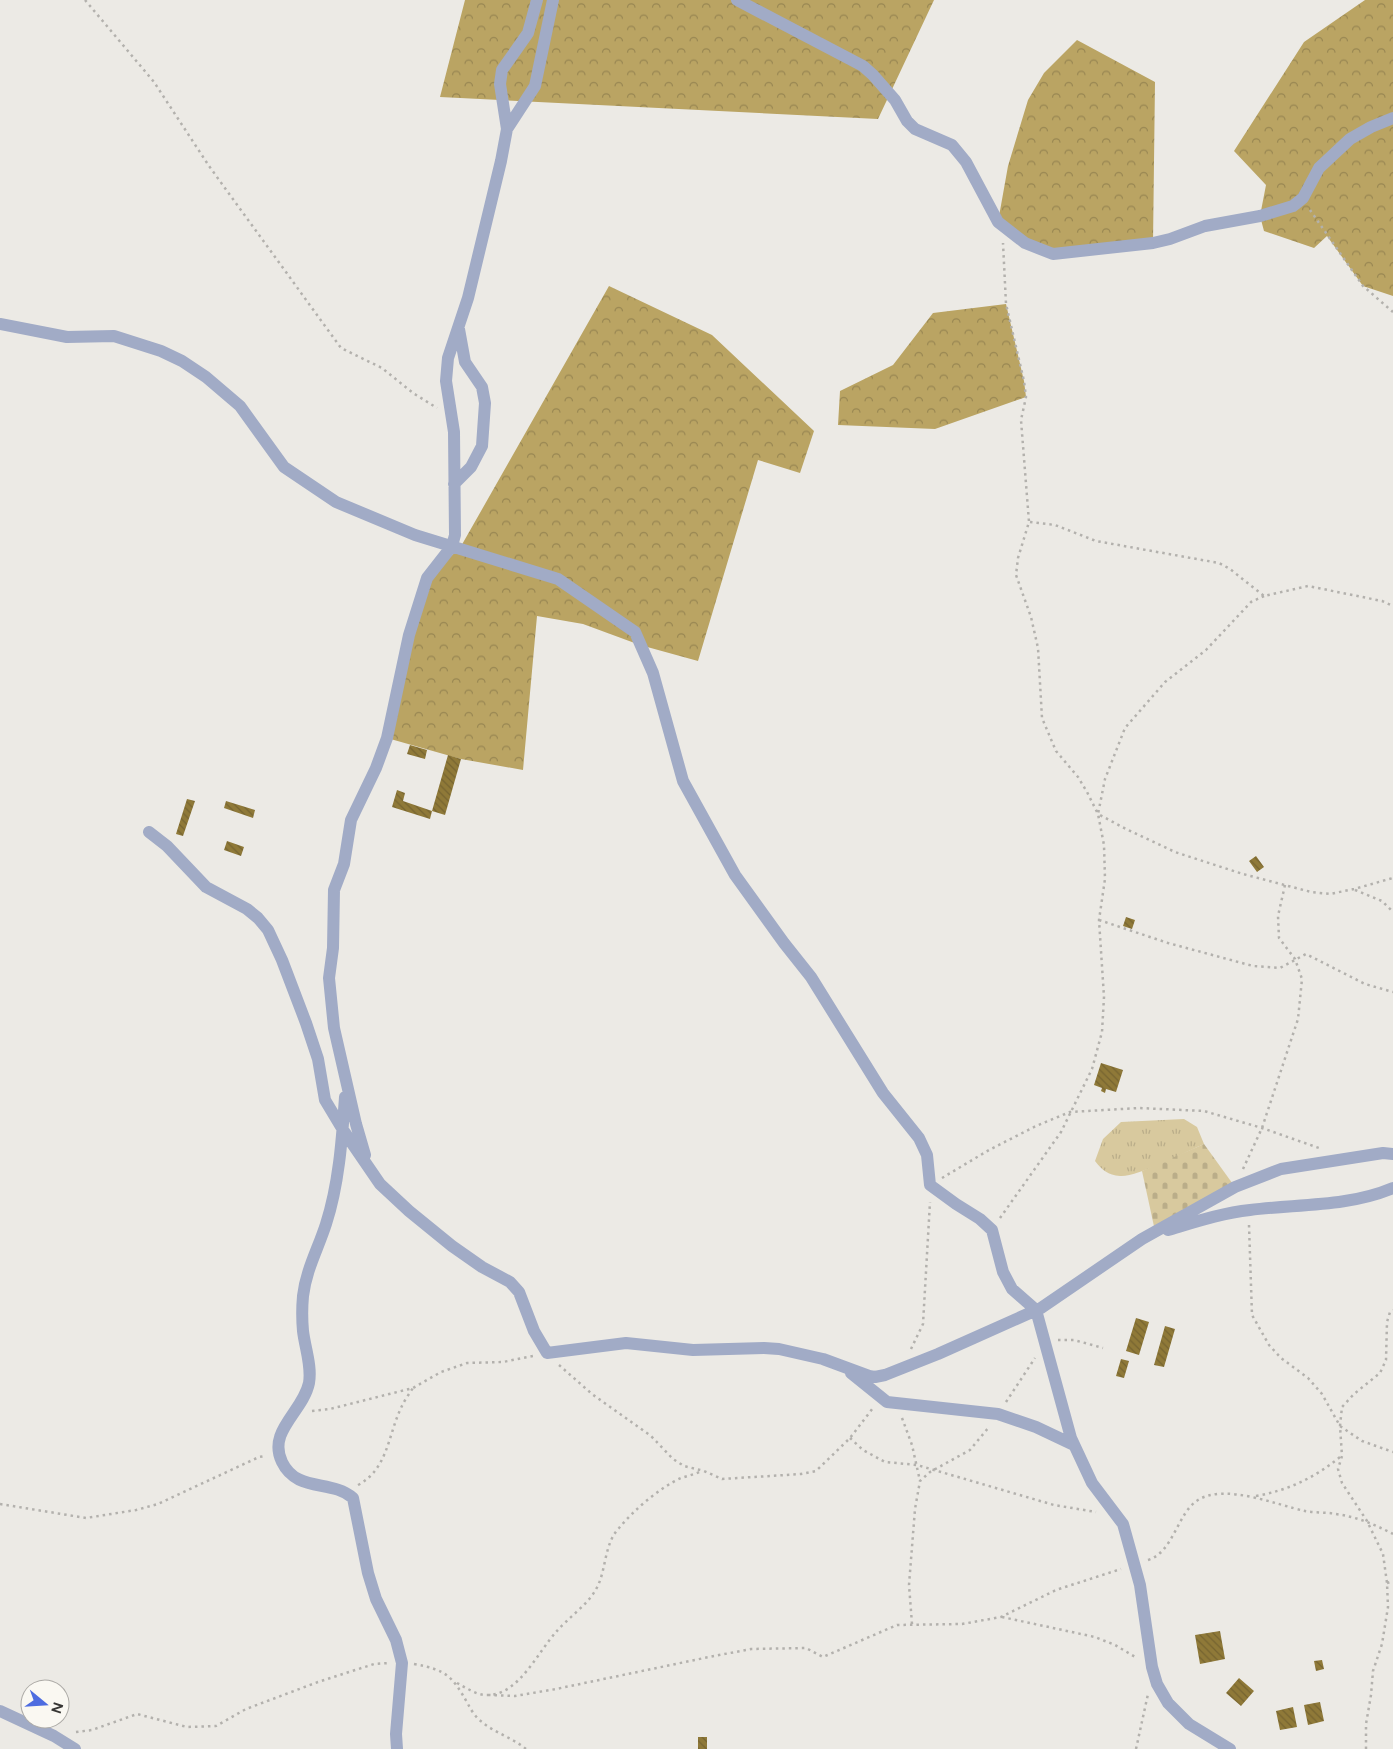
<svg xmlns="http://www.w3.org/2000/svg" width="1393" height="1749" font-family="Figtree,sans-serif">
  <defs>
    <pattern id="grass-tufts" width="24" height="20" patternUnits="userSpaceOnUse" patternTransform="scale(1.25)"><rect width="24" height="20" fill="#d8c99e"/><path d="M3 7l-1-3M5 7V3M7 7l1-3M15 17l-1-3M17 17v-4M19 17l1-3" fill="none" stroke="#baad89"/></pattern>
    <pattern id="forest-crowns" width="20" height="18" patternUnits="userSpaceOnUse" patternTransform="scale(1.25)"><rect width="20" height="18" fill="#baa463"/><path d="M2 6a3 3 0 1 1 6 0M12 15a3 3 0 1 1 6 0" fill="none" stroke="#988652"/></pattern>
    <pattern id="cemetery-stones" width="16" height="16" patternUnits="userSpaceOnUse" patternTransform="scale(1.25)"><rect width="16" height="16" fill="#d8c99e"/><path d="M2 7V4a2 2 0 0 1 4 0v3zM10 15v-3a2 2 0 0 1 4 0v3z" fill="#baad89"/></pattern>
    <pattern id="building-back-hatch" width="6" height="6" patternUnits="userSpaceOnUse" patternTransform="scale(1.25)"><rect width="6" height="6" fill="#8f7938"/><path d="M-1 5l2 2M0 0l6 6M5-1l2 2" fill="none" stroke="#766430"/></pattern>
  </defs>
  <rect width="100%" height="100%" fill="#eceae5"/>
  <path fill="url(#grass-tufts)" d="M1184 1119 1197 1127 1204 1144C1188 1151 1135 1178 1120 1176 1108 1175 1102 1170 1095 1161L1103 1139 1121 1122Z"/>
  <path fill="url(#forest-crowns)" d="M465 0H934L878 119 440 97Z
    M1365 0H1393V296L1363 286 1327 236 1314 248 1264 231 1260 216 1266 185 1234 151 1304 42Z
    M1077 40 1155 82 1153 243 1053 254 998 222 1008 166 1028 100 1044 73Z
    M609 286 712 335 814 431 800 473 758 460 698 661 640 645 583 624 537 616 523 770 461 759 387 738 427 578 460 548Z
    M1006 304 1024 381 1026 397 935 429 838 425 840 391 893 365 933 313Z"/>
  <path fill="url(#cemetery-stones)" d="M1204 1144 1235 1187 1155 1231 1142 1171Z"/>
  <path fill="url(#building-back-hatch)" d="M410 745 427 750 425 759 407 754Z
    M448 755 461 759 445 815 432 811Z
    M397 790 405 793 403 801 432 811 430 819 392 807Z
    M187 799 195 801 183 836 176 834Z
    M226 801 255 810 253 818 224 808Z
    M227 841 244 847 241 856 224 850Z
    M1256 856 1264 867 1257 872 1249 861Z
    M1126 917 1135 920 1132 929 1123 926Z
    M1101 1063 1123 1070 1116 1092 1106 1089 1105 1093 1101 1091 1102 1088 1094 1085Z
    M1136 1318 1149 1322 1139 1355 1126 1351Z
    M1165 1326 1175 1329 1164 1367 1154 1365Z
    M1121 1359 1129 1361 1124 1378 1116 1376Z
    M1220 1631 1225 1659 1200 1664 1195 1635Z
    M1322 1660 1324 1669 1316 1671 1314 1661Z
    M1239 1678 1254 1691 1241 1706 1226 1693Z
    M1320 1702 1324 1721 1308 1725 1304 1705Z
    M1293 1707 1297 1727 1280 1730 1276 1711Z
    M698 1737H707V1749H698Z"/>
  <g fill="none" stroke-linecap="round" stroke-linejoin="round">
    <path stroke="#b3b1ad" stroke-width="2.5" stroke-dasharray="2.5 4" stroke-linecap="butt" d="M85 0 154 82 209 166 341 348 382 368 413 393 437 408
      M1310 210 1363 286 1393 312
      M1030 522 1055 525 1096 541 1219 563 1230 569 1264 596 1308 586 1382 601 1393 606
      M1264 596 1251 602 1206 650 1165 682 1125 728 1105 779 1098 814 1126 829 1175 852 1243 874 1311 892 1330 894 1354 889 1393 878
      M1355 890 1382 901 1393 912
      M1099 920 1168 943 1253 966 1280 968 1306 954 1365 984 1393 992
      M1243 1169 1262 1128 1298 1019 1302 979 1295 959 1279 938 1278 916 1285 885
      M942 1178 989 1150 1036 1126 1070 1112 1139 1108 1204 1111 1262 1128 1319 1148
      M1000 1218 1061 1132 1092 1069 1102 1032 1104 997 1099 920 1105 879 1104 845 1098 814 1087 792 1078 777 1056 751 1042 718 1038 648 1031 617 1016 575 1018 558 1029 522 1021 420 1026 397 1024 381 1006 304 1003 243
      M1249 1225 1252 1315 1269 1345 1281 1358 1308 1378 1322 1394 1340 1426 1362 1441 1393 1452
      M1058 1340H1074L1103 1348
      M911 1349 923 1324 930 1202
      M559 1365 592 1394 651 1436 673 1459 684 1466 704 1471 722 1479 801 1474 816 1471 850 1438 873 1408
      M1006 1402 1035 1358
      M312 1411 330 1409 413 1388 441 1372 467 1363 503 1362 533 1356
      M902 1418 912 1445 920 1481
      M850 1438 863 1450 885 1462 917 1465 1054 1505 1096 1512
      M358 1485C388 1469 388 1435 401 1408 404 1401 409 1394 413 1388
      M1256 1496C1289 1490 1314 1478 1340 1457
      M0 1504 86 1518 136 1510 158 1504 259 1457 265 1456
      M1148 1560C1174 1552 1177 1513 1198 1500 1225 1483 1277 1505 1305 1511 1315 1513 1326 1512 1336 1514 1357 1517 1374 1524 1393 1534
      M1387 1583 1393 1581
      M1002 1617 1095 1637 1115 1645 1137 1658
      M912 1624 909 1585 915 1509 920 1481 930 1472 970 1450 989 1427
      M414 1664C447 1670 452 1676 468 1704 471 1710 476 1718 482 1722 495 1733 513 1738 526 1749
      M457 1683C467 1688 477 1696 489 1695 519 1694 538 1652 556 1632 567 1619 586 1606 595 1591 607 1572 603 1545 619 1528 634 1510 659 1488 681 1478 688 1476 695 1474 702 1471
      M488 1695 515 1696 556 1689 709 1657 751 1649 806 1648 823 1657 897 1625 962 1624 1001 1617 1056 1590 1121 1569
      M76 1732 92 1730 137 1714 187 1727 216 1726 246 1709 318 1682 374 1664 389 1663
      M1136 1749 1148 1694
      M1366 1749V1724L1371 1695 1373 1671 1382 1644 1388 1607 1387 1583 1383 1554 1367 1521 1342 1483 1338 1469 1342 1456 1340 1426 1342 1407 1354 1394 1380 1373 1386 1360 1387 1322 1390 1312 1393 1310"/>
    <path stroke="#a1abc6" stroke-width="12" d="M737 0 863 66 873 75 895 100 907 121 915 129 952 145 966 162 998 222 1025 243 1053 254 1153 243 1170 239 1205 226 1260 216 1293 206 1303 198 1319 168 1350 139 1371 127 1393 118
      M507 129 535 86 553 0
      M0 324 67 337 114 336 161 351 182 361 206 377 240 406 284 467 336 502 415 535 558 579 635 632 653 673 683 781 735 875 784 943 811 977 883 1093 919 1138 927 1155 930 1185 956 1204 980 1219 992 1230 1003 1272 1012 1289 1036 1310 1071 1438 1092 1483 1123 1524 1140 1585 1152 1667 1157 1684 1168 1703 1189 1724 1230 1749
      M454 484 471 467 482 446 485 403 482 387 465 362 459 329
      M149 832 167 846 206 887 247 909 258 918 268 930 282 960 306 1023 318 1059 325 1100 343 1130 380 1184 409 1211 452 1246 482 1267 510 1282 519 1292 534 1331 547 1353 626 1343 693 1350 764 1348 779 1349 823 1359 869 1376 875 1377 885 1375 938 1354 1041 1308 1142 1239 1235 1187 1281 1169 1383 1153 1393 1154
      M345 1097C342 1139 339 1184 326 1224 318 1249 306 1270 303 1296 302 1307 302 1320 303 1331 305 1348 312 1366 309 1383 303 1412 267 1431 282 1462 297 1493 331 1479 353 1498L368 1573 376 1599 396 1640 402 1663 396 1734 397 1749
      M365 1155 356 1124 334 1028 329 978 333 948 334 890 344 864 351 820 376 768 387 738 409 635 427 578 452 546 455 535 454 432 446 381 448 358 468 298 501 161 507 129 500 84 502 70 528 33 537 0
      M1168 1230C1195 1222 1222 1213 1250 1210 1298 1204 1348 1207 1393 1188
      M851 1373 887 1402 998 1414 1036 1427 1074 1445
      M0 1711 54 1736 75 1749"/>
  </g>
  <g transform="translate(45 1704) rotate(108)"><circle r="24" fill="#faf8f2" stroke="#acaaa6"/>
  <path d="M0-4L9 19L0 12L-9 19Z" fill="#4d6ce0"/>
  <text y="-8" font-size="14" font-weight="bold" text-anchor="middle" fill="#373634">N</text>
  </g>
</svg>
